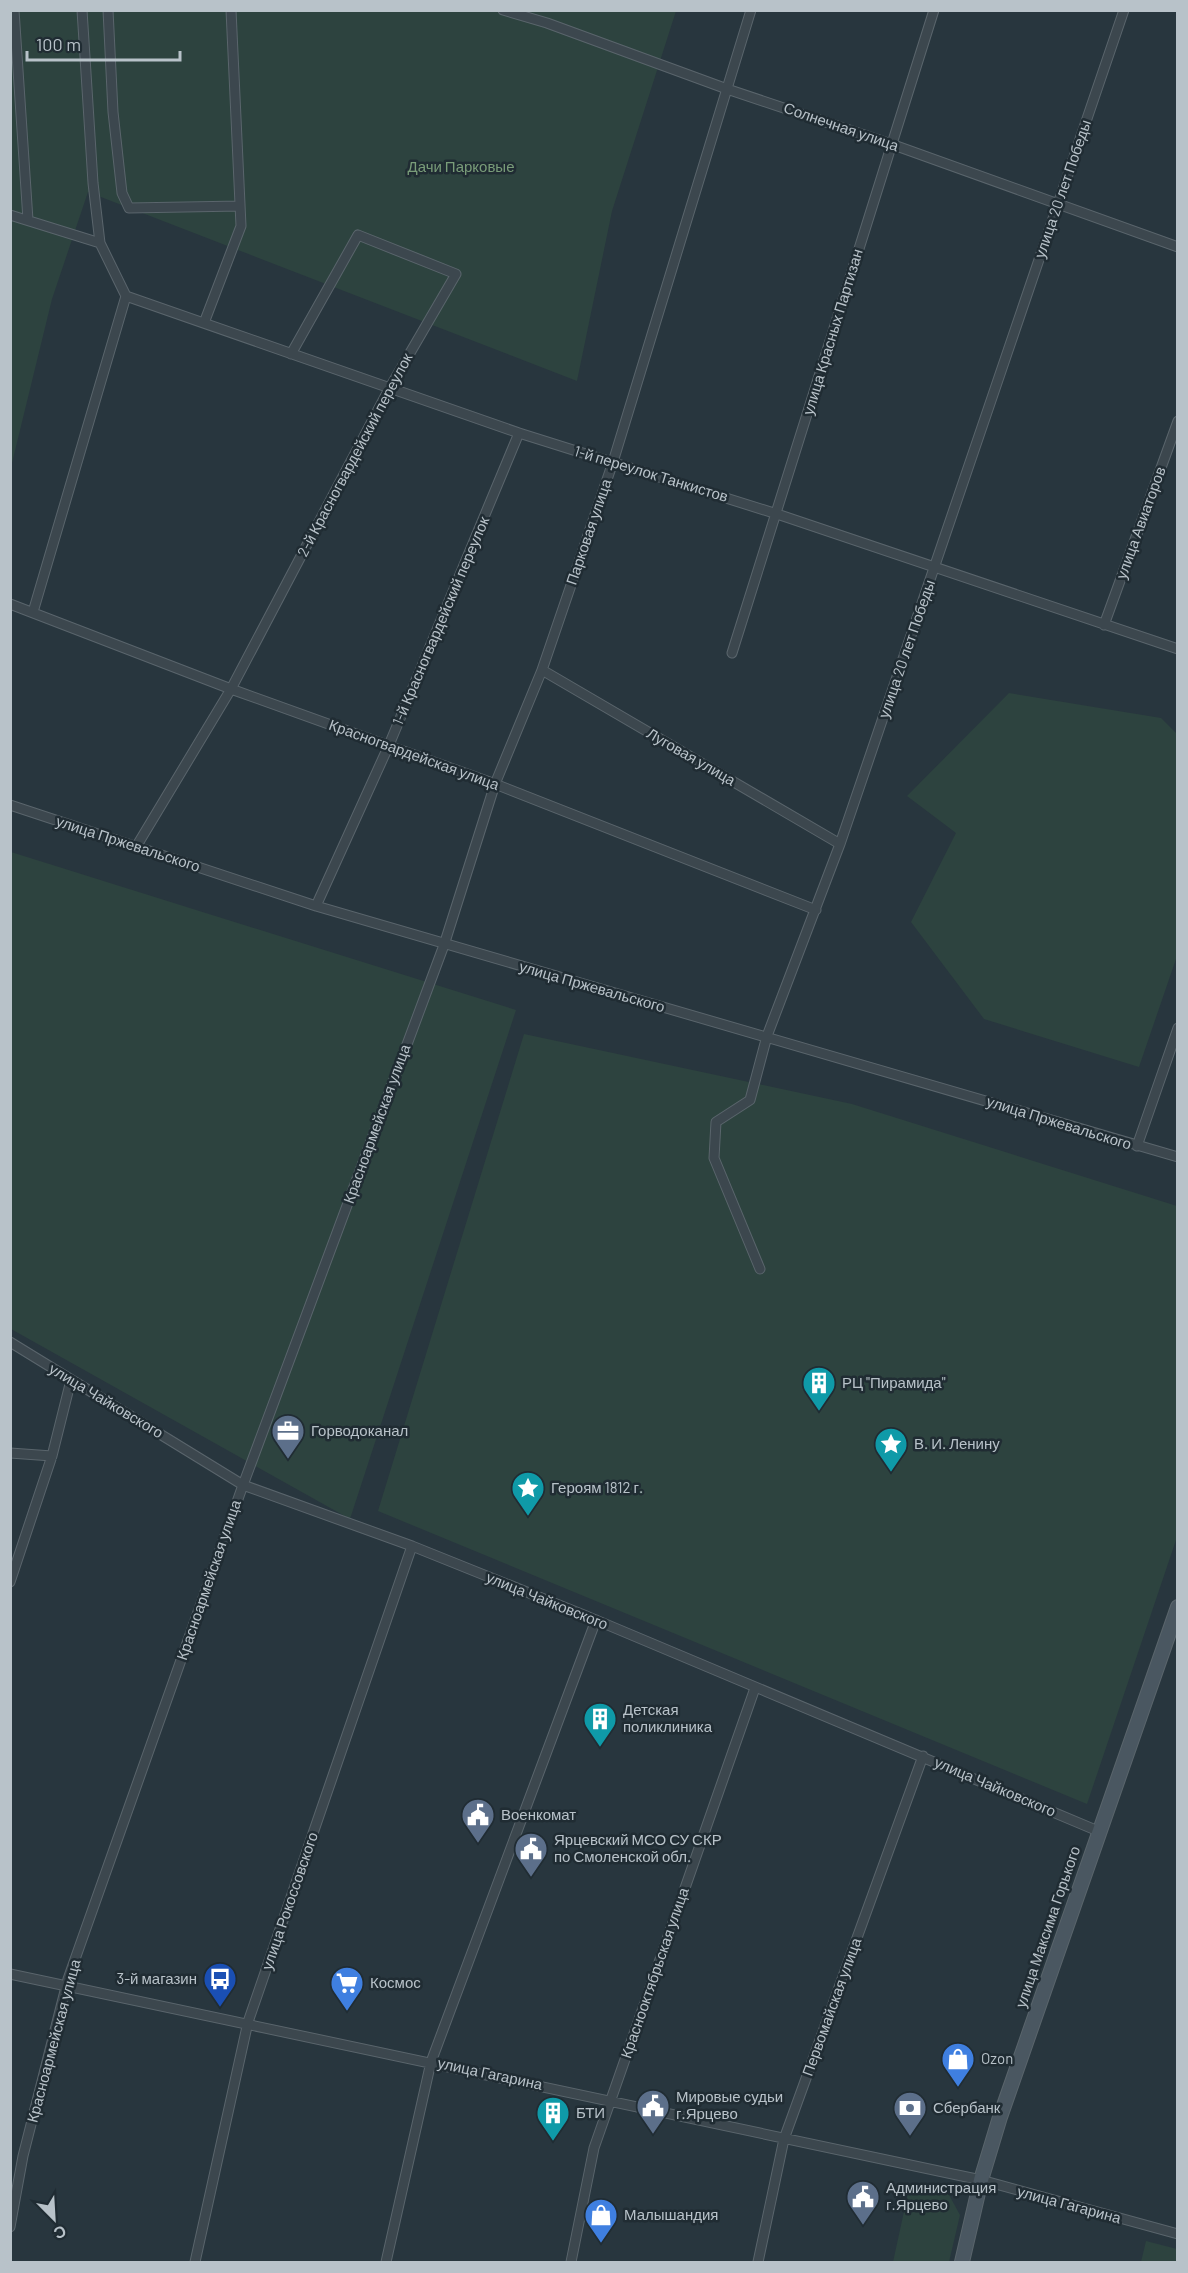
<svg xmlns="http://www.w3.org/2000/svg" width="1188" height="2273" font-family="Barlow,sans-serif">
  <rect width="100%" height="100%" fill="#28363e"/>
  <path fill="#2d433f" d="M11 11H676L612 211 577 381 88 192 52 299 11 467Z
    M1009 693 1161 718 1177 734V956L1139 1067 984 1019 911 922 956 833 907 796Z
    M11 852 516 1010 350 1519 11 1329Z
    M524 1034 852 1104 1177 1206V1537L1087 1804 378 1511Z
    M910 2184 948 2193 960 2215 949 2262H893Z
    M1146 2241 1177 2249V2262H1141Z"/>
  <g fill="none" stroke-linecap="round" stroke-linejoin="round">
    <g stroke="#5a656c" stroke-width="11">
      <path id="street" d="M14 10 28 220
        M108 10 113 112 122 193 129 208 240 206
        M503 10 547 23 727 89 891 144 1178 247
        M10 215 100 243
        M126 296 519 433 777 514 1178 649
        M204 323 241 226 231 10
        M10 604 231 689 495 784 816 910
        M33 612 126 296 100 243 93 183 82 10
        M1104 625 1178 421
        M732 653 934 10
        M542 670 840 844
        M10 805 316 906 1178 1157
        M136 847 231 689 389 389 456 274 358 235 291 354
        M316 906 389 745 519 433
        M1137 1146 1178 1028
        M760 1269 714 1158 716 1122 750 1100 767 1036 840 844 1124 10
        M10 1342 243 1485 412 1546 584 1615 1098 1831
        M10 1453 52 1456
        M10 1582 52 1456 71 1380
        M10 1974 981 2180 1178 2234
        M10 2227 23 2156 68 1979 243 1485 444 945 495 784 542 670 613 462 751 10
        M195 2262 248 2022 412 1546
        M386 2262 431 2062 596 1620
        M571 2262 594 2148 755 1688
        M758 2262 784 2139 923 1756"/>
    </g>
    <g stroke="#5a656c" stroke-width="16">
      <path id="secondary" d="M962 2262 981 2180 1000 2117 1178 1607"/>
    </g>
    <use href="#street" stroke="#3c474e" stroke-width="9"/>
    <use href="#secondary" stroke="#4a5761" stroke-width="14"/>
  </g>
  <defs>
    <g id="building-pin" transform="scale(1.725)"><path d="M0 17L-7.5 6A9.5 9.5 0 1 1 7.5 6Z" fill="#0f9aa8" stroke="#202c33"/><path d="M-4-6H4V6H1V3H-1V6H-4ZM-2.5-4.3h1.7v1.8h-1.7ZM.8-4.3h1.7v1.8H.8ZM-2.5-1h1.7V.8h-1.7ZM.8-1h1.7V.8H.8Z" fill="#fff"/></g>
    <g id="office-pin" transform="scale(1.725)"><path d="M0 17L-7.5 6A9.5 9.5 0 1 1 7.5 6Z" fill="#5c6f8a" stroke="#202c33"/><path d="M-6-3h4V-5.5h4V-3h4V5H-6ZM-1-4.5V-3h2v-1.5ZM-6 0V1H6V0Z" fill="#fff"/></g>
    <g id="sight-pin" transform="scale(1.725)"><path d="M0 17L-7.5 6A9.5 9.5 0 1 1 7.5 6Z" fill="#0f9aa8" stroke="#202c33"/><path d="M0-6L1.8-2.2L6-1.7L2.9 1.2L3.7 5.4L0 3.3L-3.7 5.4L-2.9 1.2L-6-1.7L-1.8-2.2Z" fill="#fff"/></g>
    <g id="civic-pin" transform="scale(1.725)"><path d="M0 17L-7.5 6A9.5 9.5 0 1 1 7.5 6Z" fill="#5c6f8a" stroke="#202c33"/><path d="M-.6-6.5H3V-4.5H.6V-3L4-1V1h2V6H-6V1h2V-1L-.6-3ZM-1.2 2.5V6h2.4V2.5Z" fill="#fff"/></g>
    <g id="bus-pin" transform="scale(1.725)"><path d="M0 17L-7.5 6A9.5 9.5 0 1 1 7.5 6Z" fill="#1a4fb4" stroke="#202c33"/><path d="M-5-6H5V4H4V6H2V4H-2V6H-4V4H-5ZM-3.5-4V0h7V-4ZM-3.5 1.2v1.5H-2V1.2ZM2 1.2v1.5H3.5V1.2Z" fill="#fff"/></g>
    <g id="supermarket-pin" transform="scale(1.725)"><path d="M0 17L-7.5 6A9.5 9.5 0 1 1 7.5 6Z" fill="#3f7fe0" stroke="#202c33"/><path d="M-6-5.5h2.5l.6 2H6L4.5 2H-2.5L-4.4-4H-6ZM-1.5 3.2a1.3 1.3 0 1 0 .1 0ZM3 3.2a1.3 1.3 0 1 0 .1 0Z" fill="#fff"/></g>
    <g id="shop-pin" transform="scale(1.725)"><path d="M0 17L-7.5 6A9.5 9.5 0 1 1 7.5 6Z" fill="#3f7fe0" stroke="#202c33"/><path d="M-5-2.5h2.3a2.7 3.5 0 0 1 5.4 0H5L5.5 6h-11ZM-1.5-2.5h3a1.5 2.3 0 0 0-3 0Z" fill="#fff"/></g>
    <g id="bank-pin" transform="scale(1.725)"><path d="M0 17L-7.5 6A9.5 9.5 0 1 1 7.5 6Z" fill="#5c6f8a" stroke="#202c33"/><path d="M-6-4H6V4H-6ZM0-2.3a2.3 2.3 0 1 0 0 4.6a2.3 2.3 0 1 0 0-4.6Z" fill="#fff"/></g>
  </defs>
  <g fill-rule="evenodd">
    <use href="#building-pin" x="819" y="1383"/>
    <use href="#office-pin" x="288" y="1431"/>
    <use href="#sight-pin" x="891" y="1444"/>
    <use href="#sight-pin" x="528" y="1488"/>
    <use href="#building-pin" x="600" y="1719"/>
    <use href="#civic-pin" x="478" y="1815"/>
    <use href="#civic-pin" x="531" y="1849"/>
    <use href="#bus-pin" x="220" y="1979"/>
    <use href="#supermarket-pin" x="347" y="1983"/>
    <use href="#shop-pin" x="958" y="2059"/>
    <use href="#civic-pin" x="653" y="2106"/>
    <use href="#bank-pin" x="910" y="2108"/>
    <use href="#building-pin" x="553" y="2113"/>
    <use href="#civic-pin" x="863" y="2197"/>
    <use href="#shop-pin" x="601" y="2215"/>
  </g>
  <g text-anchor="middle" stroke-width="5" stroke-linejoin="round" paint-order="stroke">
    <g font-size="15" fill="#b8c2c9" stroke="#202c33">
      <text transform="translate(841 127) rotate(19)" y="5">Солнечная улица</text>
      <text transform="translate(1063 189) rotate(-71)" y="5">улица 20 лет Победы</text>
      <text transform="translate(833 332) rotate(-73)" y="5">улица Красных Партизан</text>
      <text transform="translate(355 455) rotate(-62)" y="5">2-й Красногвардейский переулок</text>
      <text transform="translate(651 474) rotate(17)" y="5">1-й переулок Танкистов</text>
      <text transform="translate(1141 523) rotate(-70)" y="5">улица Авиаторов</text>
      <text transform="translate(589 532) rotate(-71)" y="5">Парковая улица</text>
      <text transform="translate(441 621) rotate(-67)" y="5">1-й Красногвардейский переулок</text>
      <text transform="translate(907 649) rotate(-71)" y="5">улица 20 лет Победы</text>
      <text transform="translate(414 755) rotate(20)" y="5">Красногвардейская улица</text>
      <text transform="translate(691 757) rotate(30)" y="5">Луговая улица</text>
      <text transform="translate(128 844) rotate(18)" y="5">улица Пржевальского</text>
      <text transform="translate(592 987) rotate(16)" y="5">улица Пржевальского</text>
      <text transform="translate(1059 1123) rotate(17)" y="5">улица Пржевальского</text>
      <text transform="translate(377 1124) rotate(-70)" y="5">Красноармейская улица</text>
      <text transform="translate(106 1401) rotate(31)" y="5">улица Чайковского</text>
      <text transform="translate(209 1580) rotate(-71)" y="5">Красноармейская улица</text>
      <text transform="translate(547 1601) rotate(22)" y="5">улица Чайковского</text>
      <text transform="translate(995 1787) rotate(23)" y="5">улица Чайковского</text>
      <text transform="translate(290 1901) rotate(-71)" y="5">улица Рокоссовского</text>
      <text transform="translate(1048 1927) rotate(-71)" y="5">улица Максима Горького</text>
      <text transform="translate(655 1973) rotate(-71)" y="5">Краснооктябрьская улица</text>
      <text transform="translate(832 2007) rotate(-70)" y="5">Первомайская улица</text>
      <text transform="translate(54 2041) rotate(-75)" y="5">Красноармейская улица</text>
      <text transform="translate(490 2074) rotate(12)" y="5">улица Гагарина</text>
      <text transform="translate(1069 2205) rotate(15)" y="5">улица Гагарина</text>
    </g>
    <g font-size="15" fill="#799c79" stroke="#202c33">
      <text x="461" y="172">Дачи Парковые</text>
    </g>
    <g font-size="15" fill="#b8c2c9" stroke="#202c33" text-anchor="start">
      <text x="842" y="1388">РЦ "Пирамида"</text>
      <text x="311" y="1436">Горводоканал</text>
      <text x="914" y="1449">В. И. Ленину</text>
      <text x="551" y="1493">Героям 1812 г.</text>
      <text x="623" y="1715">Детская<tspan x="623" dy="17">поликлиника</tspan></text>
      <text x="501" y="1820">Военкомат</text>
      <text x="554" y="1845">Ярцевский МСО СУ СКР<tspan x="554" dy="17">по Смоленской обл.</tspan></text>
      <text x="197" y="1984" text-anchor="end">3-й магазин</text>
      <text x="370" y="1988">Космос</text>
      <text x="981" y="2064">Ozon</text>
      <text x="676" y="2102">Мировые судьи<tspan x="676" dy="17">г.Ярцево</tspan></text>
      <text x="933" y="2113">Сбербанк</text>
      <text x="576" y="2118">БТИ</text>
      <text x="886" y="2193">Администрация<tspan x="886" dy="17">г.Ярцево</tspan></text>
      <text x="624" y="2220">Малышандия</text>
    </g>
  </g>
  <rect width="1188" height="2273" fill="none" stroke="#b8c2c9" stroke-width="24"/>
  <g transform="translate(54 2219) rotate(156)" stroke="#202c33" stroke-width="4.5" paint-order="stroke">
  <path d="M0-4.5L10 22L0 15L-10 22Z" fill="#b8c2c9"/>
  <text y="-9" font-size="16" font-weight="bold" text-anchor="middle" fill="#b8c2c9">С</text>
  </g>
  <path d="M27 51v9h153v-9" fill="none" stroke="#b8c2c9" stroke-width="3"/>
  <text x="36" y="51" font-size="18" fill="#b8c2c9" stroke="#202c33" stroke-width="4.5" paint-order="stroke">100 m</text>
</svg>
